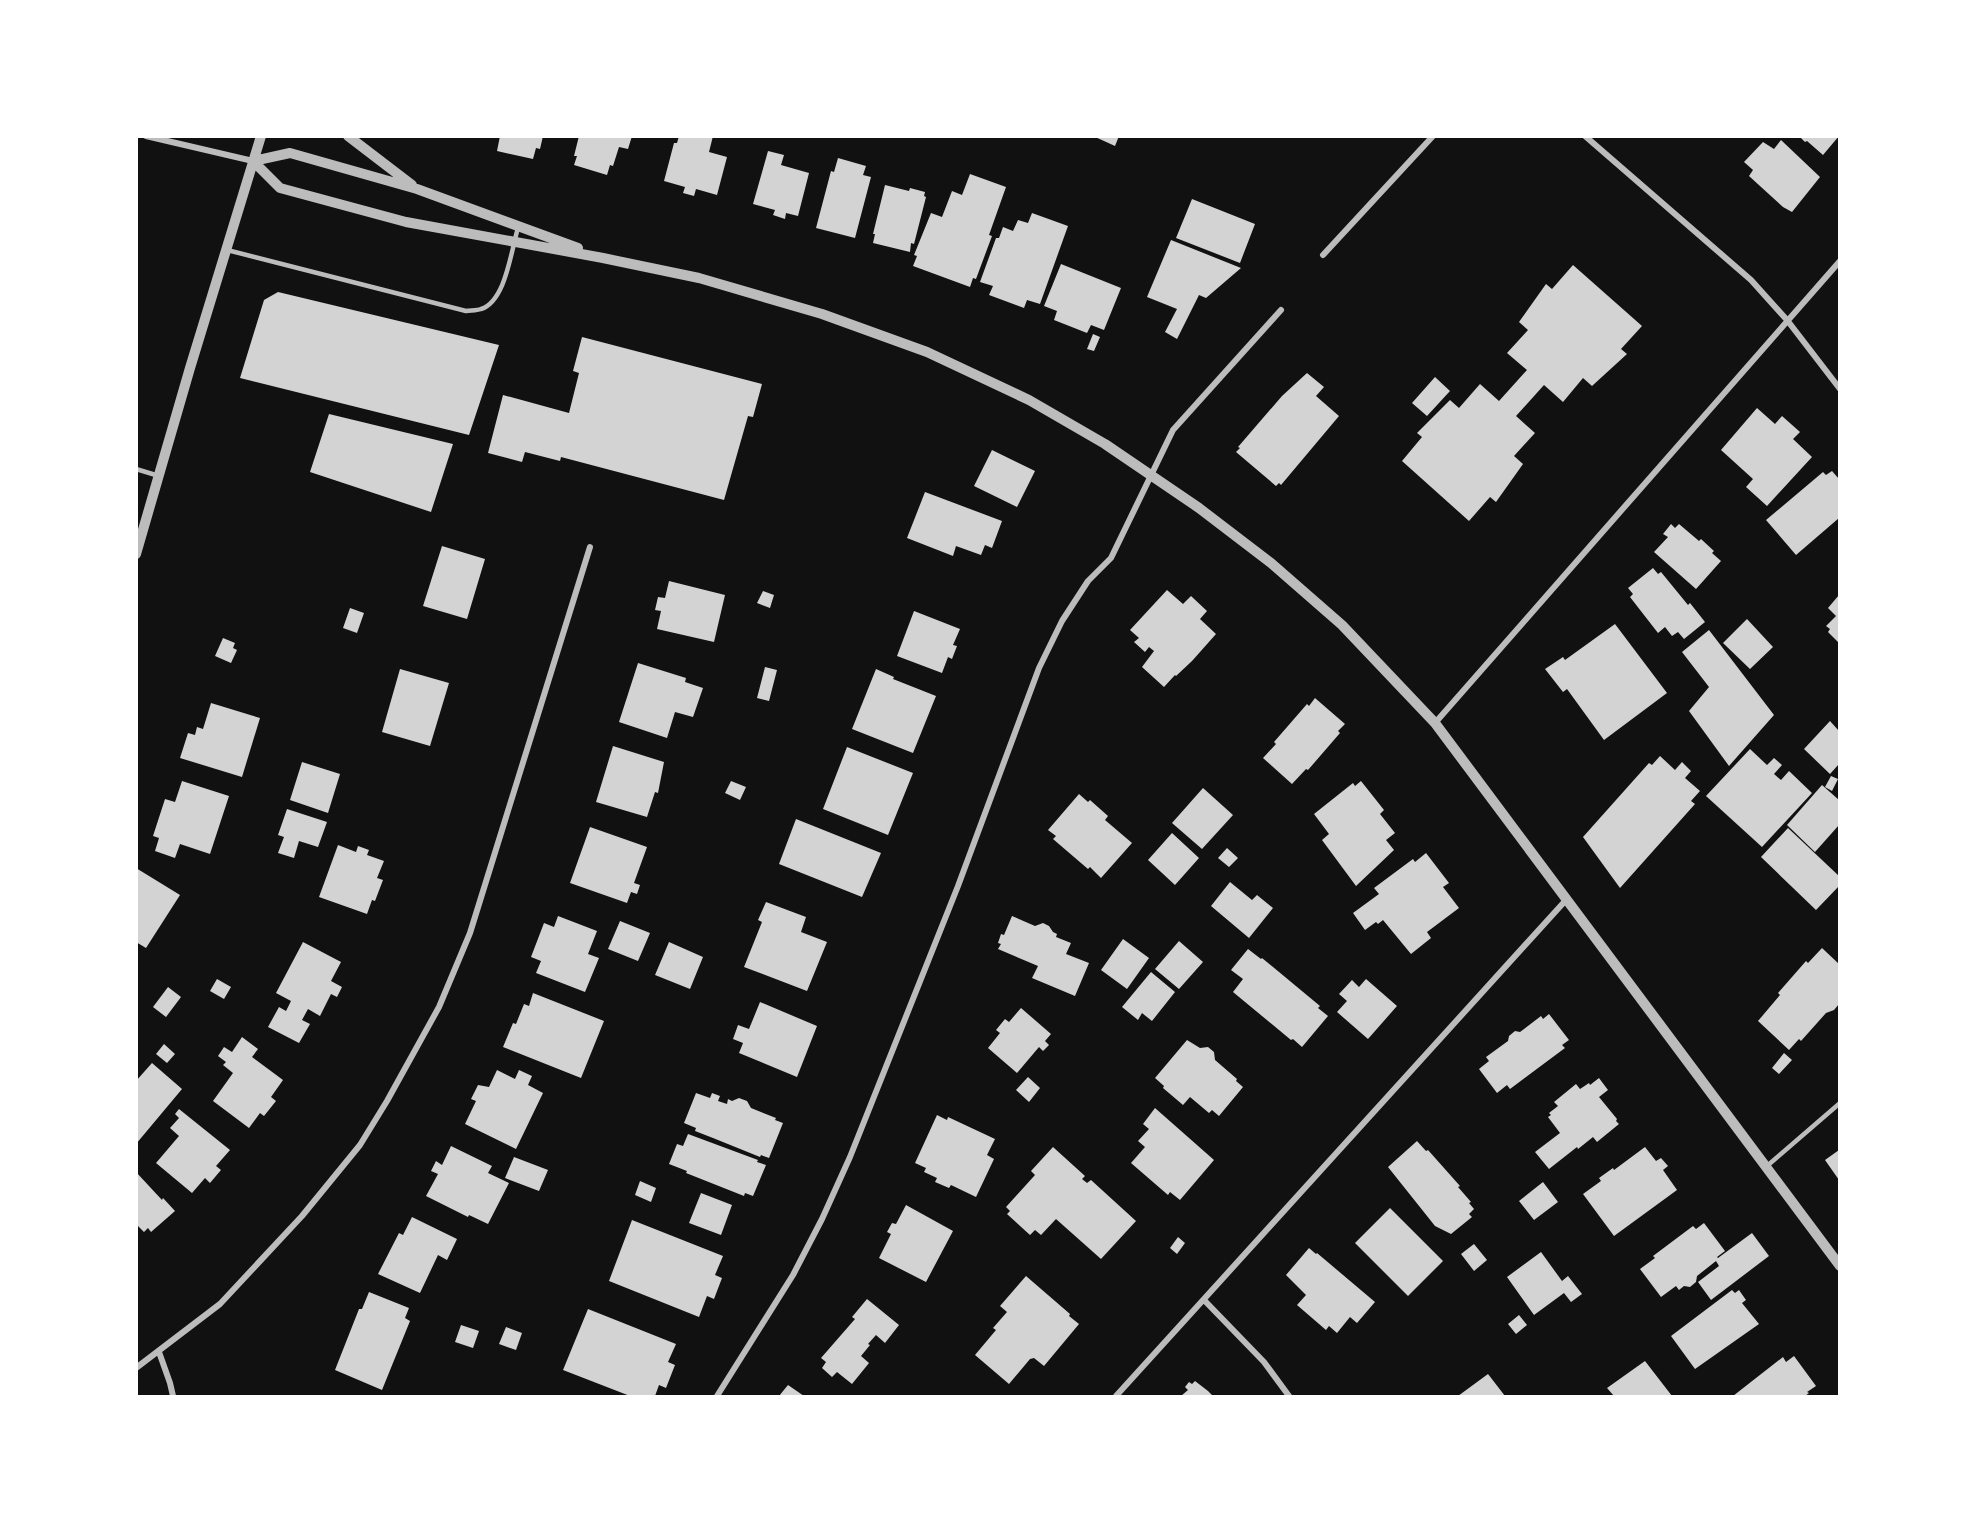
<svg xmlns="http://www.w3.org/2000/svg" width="1976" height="1533" font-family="'Roboto Condensed',sans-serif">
  <rect width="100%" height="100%" fill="#111"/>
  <path fill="#d3d3d3" d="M500 136H543L540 149 536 148 533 159 497 151Z
    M579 136H632L628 149 619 147 613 166 610 165 607 175 574 165 577 156H574Z
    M679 136H713L709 152 727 157 717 195 696 189 694 196 683 193 685 187 664 181 674 143H677Z
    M1093 136H1119L1115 146Z
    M1799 136H1839L1823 155 1807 141 1805 142Z
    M1781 140 1820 177 1792 212 1783 207 1749 176 1753 170 1744 162 1763 142 1774 149Z
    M768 151 784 155 781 165 809 173 798 216 786 213 785 219 773 215 775 210 753 204Z
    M838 158 866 166 863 175 871 177 855 238 816 228 831 171 834 172Z
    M970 174 1006 187 989 235 992 236 976 279 973 278 970 287 913 266 917 256 914 255 931 213 942 217 952 191 962 195Z
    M885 185 909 191 910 188 925 192 924 196 926 197 914 244 911 243 910 252 873 243 875 234H873Z
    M1192 199 1255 224 1240 263 1176 238Z
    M1032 213 1068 226 1040 304 1027 300 1024 308 989 295 993 286 980 282 996 238H999L1003 227 1013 231 1018 220 1028 223Z
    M1171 240 1241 268 1206 298 1199 295 1177 339 1165 332 1177 309 1147 297Z
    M1061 264 1121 288 1104 330 1091 325 1087 333 1054 320 1057 311 1044 306Z
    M1573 265 1642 326 1621 349 1627 354 1592 386 1583 378 1563 402 1544 385 1516 416 1535 433 1514 456 1523 464 1496 502 1490 497 1469 521 1402 461 1422 437 1417 433 1450 400 1459 408 1480 384 1499 401 1527 370 1507 353 1528 330 1519 322 1546 284 1552 289Z
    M278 292 499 345 469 435 240 378 264 300Z
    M1093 334 1100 337 1094 351 1087 349Z
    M582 337 762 384 753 417 748 416 724 500 561 457 560 461 525 452 522 462 488 453 503 395 569 413 579 373 573 371Z
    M1307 373 1324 387 1316 396 1339 416 1281 485 1279 483 1276 486 1236 452 1240 448 1238 447 1282 396Z
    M1435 377 1450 391 1427 416 1412 403Z
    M1757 408 1775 424 1782 416 1800 432 1793 439 1812 457 1767 506 1746 487 1753 479 1721 450Z
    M329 414 453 444 431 512 310 472Z
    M992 450 1035 471 1017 507 974 486Z
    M1832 471 1839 479V518L1796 555 1766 520 1823 472 1826 475Z
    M925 492 1002 521 992 548 985 545 981 555 956 546 953 556 907 538Z
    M1671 524 1675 528 1679 524 1699 541 1701 539 1714 551 1712 553 1721 561 1696 589 1654 552 1668 537 1663 534Z
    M442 546 485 559 467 619 423 606Z
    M1653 568 1658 574 1661 572 1688 605 1690 603 1705 622 1684 639 1678 632 1672 636 1665 627 1658 633 1630 597 1633 594 1628 588Z
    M669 581 725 595 714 642 657 629 661 611 655 610 658 597 665 598Z
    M1167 590 1183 604 1191 596 1207 611 1200 619 1216 634 1192 661 1176 676 1175 675 1164 687 1142 667 1154 651 1149 647 1145 652 1134 642 1139 638 1130 630Z
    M763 591 774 595 770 608 757 603Z
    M1839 595V643L1828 632 1830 629 1826 626 1836 616 1828 608Z
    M350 608 364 613 357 633 343 628Z
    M914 611 960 629 953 645 957 646 952 659 948 657 942 673 897 656Z
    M1747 619 1773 647 1750 669 1723 643Z
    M1615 624 1667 693 1604 740 1567 689 1563 692 1545 669 1563 657 1565 660Z
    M1709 630 1774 715 1729 766 1689 711 1709 687 1682 652Z
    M223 638 235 643 233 648 237 650 231 663 215 656Z
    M638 663 686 678 685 682 703 688 693 717 675 712 667 738 619 722Z
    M765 667 777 670 769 701 757 698Z
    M400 669 449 683 430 746 382 732Z
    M876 669 894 677 893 679 936 696 913 753 852 729Z
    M1315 698 1345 724 1338 731 1340 733 1308 770 1306 769 1292 784 1263 758 1276 744 1274 742 1307 704 1309 706Z
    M211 703 260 718 242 777 180 758 188 733 195 735 197 727 203 729Z
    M1830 721 1839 731V764L1830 774 1804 749Z
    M613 746 664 762 658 793 655 792 647 817 596 802Z
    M847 747 913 773 888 835 823 809Z
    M1750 749 1767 765 1774 758 1782 765 1774 774 1781 780 1789 771 1812 793 1762 847 1706 796Z
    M1660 756 1675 770 1682 762 1691 771 1685 778 1700 791 1691 801 1695 804 1620 888 1583 837 1649 763 1652 765Z
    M302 762 340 774 328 813 290 800Z
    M1831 776 1838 779 1832 791 1825 787Z
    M182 781 229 796 210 854 180 844 175 858 155 851 159 838 153 836 165 799 175 802Z
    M731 781 746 787 740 800 725 793Z
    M1361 781 1384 810 1380 814 1395 833 1386 840 1394 850 1356 886 1322 840 1329 834 1314 814 1353 783 1355 786Z
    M1822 785 1839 800V825L1815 852 1787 825Z
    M1203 788 1233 815 1202 849 1172 823Z
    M1079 794 1088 802 1090 800 1108 816 1105 820 1132 843 1101 878 1090 867 1088 869 1053 839 1056 836 1048 830Z
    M287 809 327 822 318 847 299 841 294 858 278 853 284 837 278 835Z
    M796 819 881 853 862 897 779 864Z
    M590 827 647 847 634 883 640 885 637 894 631 892 627 903 570 883Z
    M1788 828 1839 876V886L1816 910 1761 857Z
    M1172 833 1199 858 1175 885 1148 860Z
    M338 845 356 852 358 846 369 850 367 855 384 861 377 878 383 880 375 901 372 900 367 914 319 897Z
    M1227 848 1238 858 1229 867 1218 858Z
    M1426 853 1449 883 1443 887 1459 908 1427 932 1431 938 1411 954 1383 920 1378 924 1376 922 1365 930 1353 913 1379 894 1374 888 1413 859 1415 862Z
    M136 868 180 895 146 948 136 942Z
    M1230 882 1252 900 1257 895 1273 908 1249 938 1211 906Z
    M766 902 806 917 801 932 827 942 807 991 744 967 762 922 758 920Z
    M558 916 597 931 588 954 599 958 585 992 536 973 541 961 531 957 544 923 554 927Z
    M1012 916 1035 926 1043 923 1049 926 1053 932 1057 934 1056 937 1071 943 1066 954 1089 963 1075 996 1032 978 1038 966 998 949 1001 944 998 943 1001 934 1004 935Z
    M620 921 650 933 638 961 608 949Z
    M1123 939 1149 958 1127 989 1101 970Z
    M1179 941 1203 962 1179 989 1155 969Z
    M303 942 341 962 331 981 342 987 337 997 331 994 320 1016 308 1009 302 1020 310 1024 299 1043 268 1027 279 1007 286 1011 291 1001 276 993Z
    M669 942 703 957 690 989 655 975Z
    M1822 948 1839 964V1004L1834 1010 1826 1013 1801 1041 1799 1039 1789 1050 1758 1021 1780 995 1778 993 1806 961 1808 963Z
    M1248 949 1261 959 1262 958 1320 1006 1318 1008 1328 1016 1302 1047 1293 1039 1291 1040 1233 992 1243 979 1231 970Z
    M1151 972 1175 992 1152 1021 1142 1013 1138 1020 1122 1007Z
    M217 979 231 987 224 999 210 991Z
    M1366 979 1397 1006 1368 1039 1337 1012 1347 1001 1339 994 1352 980 1359 987Z
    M168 987 181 997 166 1017 153 1007Z
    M533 993 604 1021 581 1078 503 1047 513 1023 516 1024 524 1004 529 1006Z
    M760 1002 817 1026 797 1077 739 1053 743 1043 733 1039 738 1025 749 1029Z
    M1021 1008 1051 1034 1045 1041 1049 1045 1043 1051 1039 1047 1017 1073 988 1048 1000 1033 996 1030 1005 1019 1009 1022Z
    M1549 1014 1569 1040 1562 1045 1565 1048 1510 1089 1507 1085 1497 1093 1479 1069 1489 1061 1486 1057 1508 1041 1509 1036 1515 1031 1520 1032 1541 1016 1543 1019Z
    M242 1037 258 1049 252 1057 283 1080 271 1097 276 1101 264 1116 260 1113 249 1128 213 1101 233 1073 223 1065 226 1062 218 1056 224 1047 232 1052Z
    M1187 1040 1200 1048 1208 1047 1214 1052 1215 1060 1237 1079 1236 1081 1243 1087 1219 1116 1212 1110 1209 1113 1190 1097 1183 1105 1163 1088 1164 1086 1155 1078Z
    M164 1044 175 1054 167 1063 156 1054Z
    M1784 1053 1792 1060 1779 1074 1772 1068Z
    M152 1063 182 1089 136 1144V1081Z
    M497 1070 515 1079 519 1070 532 1076 528 1085 543 1093 516 1149 465 1124 476 1101 471 1099 478 1085 489 1087Z
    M1028 1077 1040 1088 1029 1102 1016 1090Z
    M1599 1078 1608 1090 1599 1097 1617 1119 1616 1121 1619 1124 1597 1142 1593 1137 1578 1149 1577 1147 1549 1169 1535 1152 1560 1133 1548 1117 1551 1115 1549 1113 1558 1106 1554 1102 1576 1084 1580 1089 1589 1083 1590 1085Z
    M696 1093 710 1098 712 1093 720 1096 718 1101 727 1104 728 1099 732 1101 739 1098 747 1101 751 1108 776 1118 775 1120 783 1123 769 1158 761 1155 760 1157 713 1138 695 1131 696 1128 684 1123Z
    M1155 1108 1214 1160 1180 1200 1170 1192 1168 1195 1131 1163 1145 1147 1138 1141 1149 1129 1143 1124Z
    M179 1109 230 1150 216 1166 221 1170 210 1183 205 1178 192 1193 156 1163 179 1136 170 1128 179 1118 175 1114Z
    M937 1115 947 1120 948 1117 995 1139 987 1155 994 1159 976 1197 951 1185 949 1188 935 1182 937 1178 924 1172 926 1168 915 1163Z
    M688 1134 758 1160 757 1162 766 1165 753 1196 745 1193 744 1196 686 1173 687 1171 669 1164 677 1144 683 1146Z
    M1417 1141 1426 1151 1428 1150 1460 1186 1458 1187 1471 1202 1469 1203 1474 1209 1469 1214 1472 1217 1451 1234 1435 1226 1388 1167Z
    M451 1146 492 1166 488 1173 509 1183 488 1224 469 1215 468 1217 426 1196 438 1174 431 1171 436 1161 442 1165Z
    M1053 1147 1085 1176 1082 1179 1087 1183 1091 1180 1136 1221 1101 1259 1056 1219 1041 1235 1035 1230 1030 1235 1007 1214 1010 1211 1006 1207 1035 1175 1031 1171Z
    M1645 1147 1656 1161 1661 1158 1668 1166 1663 1170 1677 1190 1614 1236 1583 1194 1601 1181 1599 1178 1613 1168 1614 1170Z
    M1839 1150V1180L1825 1160Z
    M514 1157 548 1170 539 1191 505 1178Z
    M136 1172 162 1200 163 1198 175 1211 151 1232 148 1228 144 1232 138 1226 136 1227Z
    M640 1181 656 1188 651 1202 635 1195Z
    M1543 1182 1558 1202 1534 1220 1519 1201Z
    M701 1193 732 1205 721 1235 689 1223Z
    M906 1205 953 1231 926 1282 879 1258 891 1234 887 1232 892 1223 896 1224Z
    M1390 1208 1443 1261 1408 1296 1355 1243Z
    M412 1217 457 1239 447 1260 438 1255 420 1293 378 1274 399 1233 403 1235Z
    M632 1220 723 1256 715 1275 722 1278 714 1299 707 1296 699 1317 609 1281Z
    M1704 1223 1725 1251 1717 1257 1718 1258 1752 1233 1769 1256 1711 1300 1698 1282 1719 1266 1716 1261 1697 1276 1696 1282 1690 1287 1684 1286 1679 1290 1676 1286 1661 1297 1640 1269 1655 1258 1653 1256 1693 1226 1696 1229Z
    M1178 1237 1185 1243 1177 1254 1170 1248Z
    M1474 1244 1487 1260 1474 1271 1461 1254Z
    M1309 1248 1316 1254 1317 1253 1375 1302 1357 1323 1350 1317 1337 1333 1329 1326 1326 1330 1297 1305 1306 1295 1286 1275Z
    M1541 1252 1562 1281 1568 1276 1582 1294 1571 1302 1564 1293 1534 1315 1507 1277Z
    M1026 1276 1070 1314 1069 1316 1079 1324 1044 1366 1034 1358 1030 1359 1009 1384 975 1355 996 1330 993 1328 1007 1312 1000 1306Z
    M1732 1290 1735 1293 1739 1290 1746 1300 1742 1303 1759 1324 1695 1369 1671 1336Z
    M369 1292 409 1308 405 1318 410 1321 382 1390 335 1370 359 1309H362Z
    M867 1299 899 1325 885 1343 876 1335 868 1344 870 1345 861 1356 869 1363 852 1384 837 1372 832 1377 822 1368 826 1362 821 1358 855 1319 852 1317Z
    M588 1309 676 1344 668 1362 675 1365 666 1388 659 1385 655 1396H630L563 1370Z
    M1519 1315 1527 1325 1516 1334 1508 1324Z
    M461 1325 479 1331 473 1348 455 1342Z
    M506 1327 522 1333 516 1350 499 1344Z
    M1794 1356 1816 1386 1807 1392 1809 1393 1805 1396H1733L1783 1357 1786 1362Z
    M1645 1361 1672 1396H1614L1607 1388Z
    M1488 1374 1505 1396H1458Z
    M1195 1381 1208 1391 1213 1396H1181L1188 1390 1185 1387 1189 1382 1192 1384Z
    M788 1385 804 1396H779Z"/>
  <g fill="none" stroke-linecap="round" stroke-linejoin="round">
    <path stroke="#bcbcbc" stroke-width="4.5" d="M227 250 466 311C470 310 476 311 481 309 506 301 511 250 518 228
      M136 469 159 476
      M1767 1166 1840 1103"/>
    <path stroke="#bcbcbc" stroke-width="6" d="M146 136 253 161
      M1585 136 1751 280 1787 320 1840 389
      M1323 255 1433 136
      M1435 723 1840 261
      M1204 1300 1264 1362 1289 1396
      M159 1352 170 1383 173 1396
      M136 1368 220 1304 302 1216 360 1145 387 1101 439 1007 470 933 590 547
      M717 1396 793 1275 822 1219 850 1157 958 886 1039 668 1062 621 1088 581 1111 558 1173 430 1281 310
      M1116 1396 1566 900"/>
    <path stroke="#bcbcbc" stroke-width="10" d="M348 136 412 185
      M253 161 280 188 406 222 603 258 699 278 822 314 927 352 1029 400 1105 444 1199 508 1271 563 1342 625 1435 723 1840 1266
      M253 161 290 153 417 189 578 248
      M136 554 190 368 261 136"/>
  </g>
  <rect width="1976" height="1533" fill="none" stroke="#ffffff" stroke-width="276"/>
</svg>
